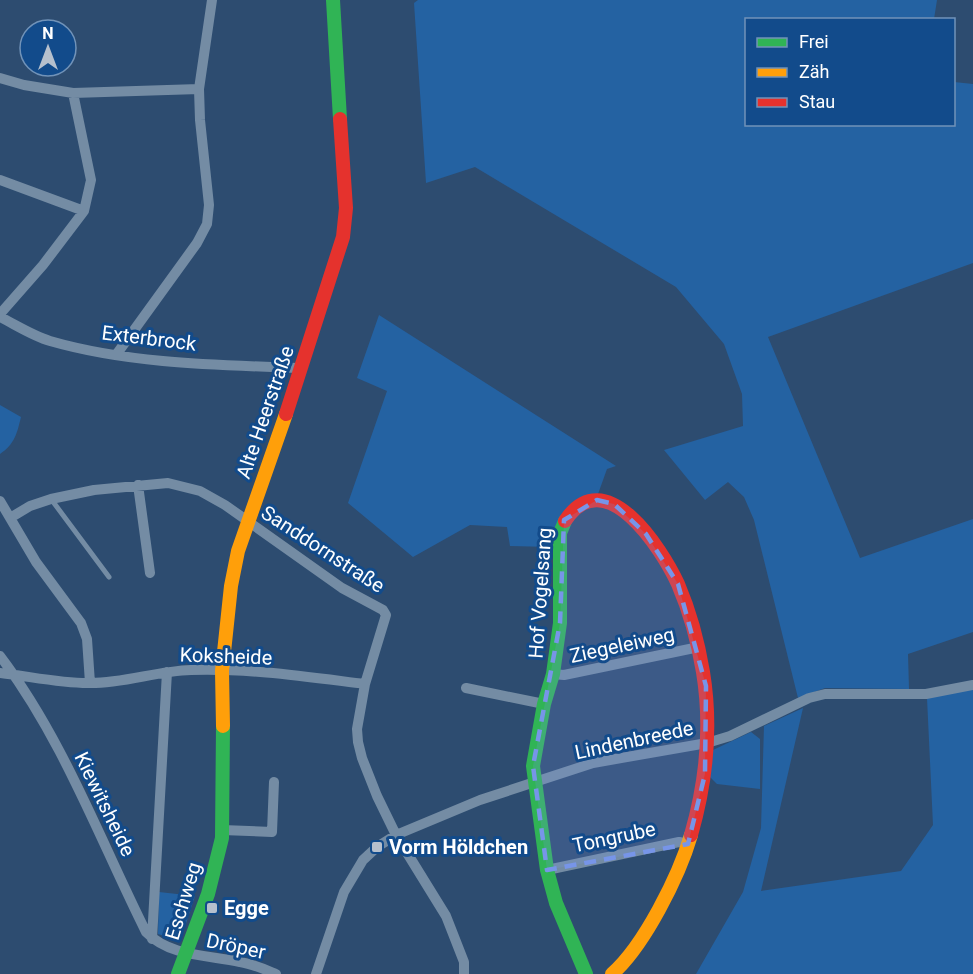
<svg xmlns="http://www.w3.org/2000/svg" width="973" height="974" font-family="Roboto,sans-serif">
  <rect width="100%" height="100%" fill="#2d4c70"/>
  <path fill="#2462a2" d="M418 0H937L934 19 746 20V124H954V82L973 84V263L768 337 860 558 973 519V632L908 654 909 689 825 688 798 698 754 520 744 497 728 482 705 500 664 450 743 426 742 394 724 344 676 287 475 167 426 183 414 3Z
    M379 315 616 466 607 469 598 494C560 503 562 513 552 547L510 546 507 527 470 525 413 557 348 503 387 391 357 378Z
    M0 405 21 417C17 433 15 444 0 454Z
    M973 689V974H696L743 892 761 828 764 726 803 708 761 891 901 871 933 825 927 698Z
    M751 732 760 739V789L717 784 710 777 713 750Z
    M159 892 195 896 182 936 171 938 158 934Z"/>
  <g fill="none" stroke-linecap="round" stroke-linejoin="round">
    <path stroke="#748ca4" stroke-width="5" d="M51 499 109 577"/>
    <path stroke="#748ca4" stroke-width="10" d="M0 78 24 85 73 93 199 89
      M0 180 84 211
      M0 314 43 265 84 211 91 180 73 93
      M0 317C16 325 33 336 50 341 130 364 217 365 300 368
      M116 355 197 243 207 224 209 205 200 120 199 89 212 0
      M138 485 150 573
      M0 501 36 562 81 623 87 639 90 683
      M10 518 30 506 51 499 94 490 168 483 200 491 225 505 342 588 383 610 386 615 365 684 357 729 358 742 362 758 377 796 396 835 446 916 464 962V974
      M0 656C63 739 100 840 146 932 170 957 209 955 240 962 253 964 264 969 276 974
      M0 673C28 676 64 684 91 683 125 683 157 671 191 670 248 668 308 677 365 684
      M553 674 564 675 699 647
      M466 688 544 704
      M222 830 272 832 274 782
      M547 870 679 842 688 844
      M152 939 167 672
      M316 974 344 892 363 860 377 847 396 835 480 800 593 763 707 743 730 736 809 698 825 694H926L973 685"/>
    <path stroke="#30b455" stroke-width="14" d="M333 0 340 119
      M565 521 560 533V623L553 674 544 704 533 766 547 870 556 903 586 974
      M178 974 208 894 222 838 223 726"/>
    <path stroke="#ff9f0a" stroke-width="14" d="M223 726 222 671 231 586 238 551 286 414
      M612 974C644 946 679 876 691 835"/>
    <path stroke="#e5322d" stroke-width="14" d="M286 414 343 237 346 208 340 119
      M565 521C605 460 662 549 678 584 690 612 698 642 703 672 712 727 706 783 691 835"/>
  </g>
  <path fill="#7795e8" fill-opacity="0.2" stroke="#7795e8" stroke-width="4.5" stroke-dasharray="12 8" stroke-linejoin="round" d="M597 500 614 504 646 534 678 584 706 686 705 774 688 844 547 870 533 766 560 623 564 520Z"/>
  <g fill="#b6c0cd" stroke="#124b8b" stroke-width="2">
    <rect x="371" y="841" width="12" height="12" rx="3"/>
    <rect x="206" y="902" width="12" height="12" rx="3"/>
  </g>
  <g text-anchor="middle" stroke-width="6" stroke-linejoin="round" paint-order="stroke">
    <g font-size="20" fill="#fff" stroke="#124b8b">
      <text transform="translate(149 338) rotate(7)" y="7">Exterbrock</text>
      <text transform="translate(265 412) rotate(-71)" y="7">Alte Heerstraße</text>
      <text transform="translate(323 549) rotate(33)" y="7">Sanddornstraße</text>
      <text transform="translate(540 593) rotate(-86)" y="7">Hof Vogelsang</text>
      <text transform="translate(622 645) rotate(-12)" y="7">Ziegeleiweg</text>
      <text transform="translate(226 656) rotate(2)" y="7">Koksheide</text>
      <text transform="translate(634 740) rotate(-12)" y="7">Lindenbreede</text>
      <text transform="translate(105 804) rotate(64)" y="7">Kiewitsheide</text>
      <text transform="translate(614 837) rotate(-12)" y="7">Tongrube</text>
      <text transform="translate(183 901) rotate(-73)" y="7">Eschweg</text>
      <text transform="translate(236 946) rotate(12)" y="7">Dröper</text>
    </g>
    <g font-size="20" font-weight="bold" fill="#fff" stroke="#124b8b" text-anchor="start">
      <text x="389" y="854">Vorm Höldchen</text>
      <text x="224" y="915">Egge</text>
    </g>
  </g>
  <rect x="745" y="18" width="210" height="108" fill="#124b8b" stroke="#7193b9" stroke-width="1.5"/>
  <rect x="757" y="38" width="30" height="9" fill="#30b455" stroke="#7193b9" stroke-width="1.5"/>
  <text x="799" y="48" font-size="18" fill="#ffffff">Frei</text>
  <rect x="757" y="68" width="30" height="9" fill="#ff9f0a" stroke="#7193b9" stroke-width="1.5"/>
  <text x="799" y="78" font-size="18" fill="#ffffff">Zäh</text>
  <rect x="757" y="98" width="30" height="9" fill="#e5322d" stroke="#7193b9" stroke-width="1.5"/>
  <text x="799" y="108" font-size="18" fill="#ffffff">Stau</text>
  <g transform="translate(48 48)"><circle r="28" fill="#124b8b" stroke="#7193b9" stroke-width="1.5"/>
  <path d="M0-4.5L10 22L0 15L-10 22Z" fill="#b6c0cd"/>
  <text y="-9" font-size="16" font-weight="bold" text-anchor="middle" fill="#ffffff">N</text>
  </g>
</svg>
